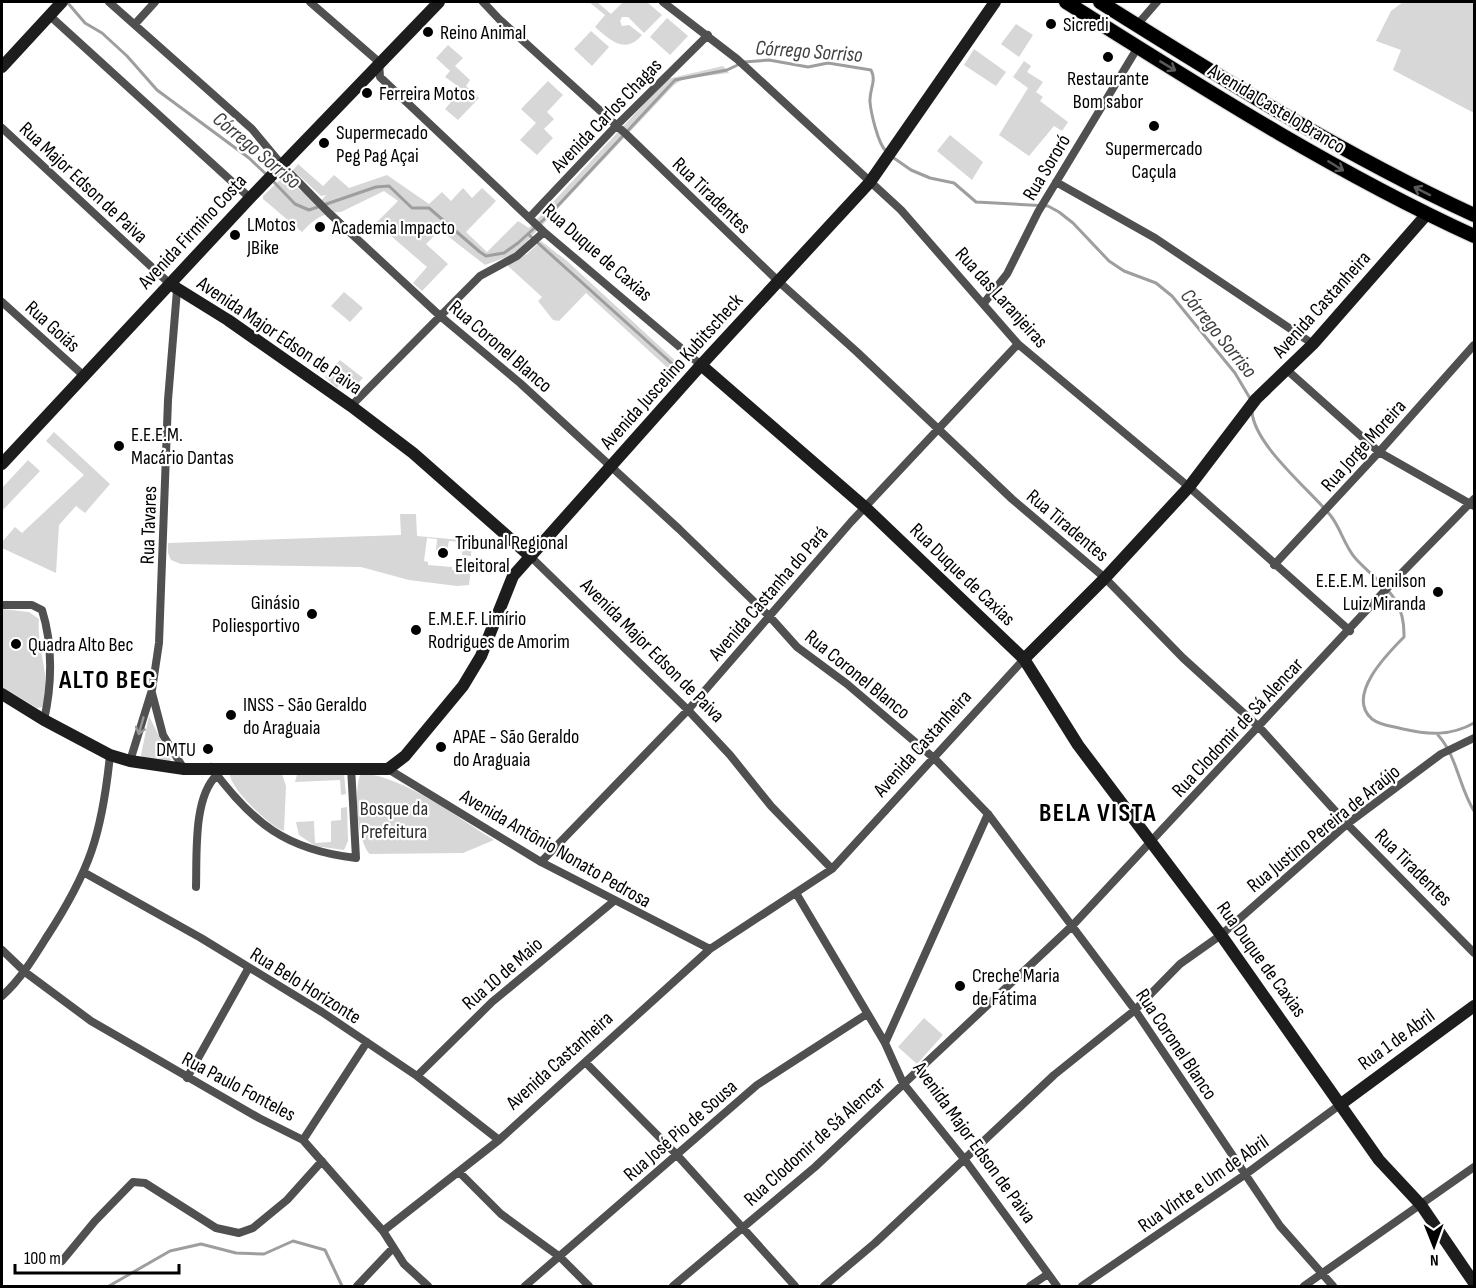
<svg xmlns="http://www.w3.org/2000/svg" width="1476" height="1288" font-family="'Sofia Sans Condensed',sans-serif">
  <rect width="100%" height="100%" fill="#fff"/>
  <path fill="#d7d7d7" d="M589 2H597L611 14 623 2H647L662 15 644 33 628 17H622L620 21 622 26 629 25 642 35C625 55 610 40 595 27L605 15Z
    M1403 2H1474V113L1393 70 1401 50 1376 41 1391 11Z
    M667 18 688 36 670 55 650 37Z
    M1016 24 1033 35 1019 57 1001 44Z
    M591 31 609 47 592 66 574 49Z
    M448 45 463 58 455 66 470 80 466 86 479 98 458 120 445 109 462 89 445 77 450 71 436 58Z
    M974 49 1006 72 996 86 964 65Z
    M1024 61 1031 66 1027 72 1043 82 1036 92 1043 97 1040 101 1068 122 1062 131 1054 126 1029 156 999 135 1028 88 1013 77Z
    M723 66 729 73 683 79 674 85 515 254 485 265 440 230 426 244 448 264 422 291 413 283 427 267 376 223 398 201 384 191 341 212C323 212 313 220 302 232L263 199V196L283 177 318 204 326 195 321 196 293 170 298 164 323 186 334 175 349 188 387 175 429 204 442 192 451 201 463 188 472 198 482 188 496 201 466 232 487 252 518 221 529 228 667 79Z
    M548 81 563 95 547 112 554 119 544 129 553 138 537 155 520 140 536 123 521 109Z
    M950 135 983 162 972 180 937 151Z
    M541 241 567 261 680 365 681 369 678 372H672L586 293 559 321 553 320 538 301 542 297 507 265 527 254Z
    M344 292 363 308 350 322 331 306Z
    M340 360 363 378 352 389 343 381 337 388 325 377Z
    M54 432 110 484 85 513 76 506 59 525 56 573 2 548V542L15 527 22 533 84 475 46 441Z
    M28 460 40 471 2 511V488Z
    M400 514H416L417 536 472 541 471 556 462 555 463 542 449 541 447 551 436 550 437 539 427 538 424 561 428 562V565L452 567V570L462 571 463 567 471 568 469 585 457 586 409 580 361 567 181 564 171 560 168 553V543L401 535Z
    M2 609 29 612 39 619C36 649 52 677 43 707L37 708 2 687Z
    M149 716 171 760 169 761 143 758 141 755Z
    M298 771 344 774 346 794 341 795 340 780 295 782Z
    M361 773C406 777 456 817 494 840L463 853 370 854C357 842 353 789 361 773Z
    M230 774H282L286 786 284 831C271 828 229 787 230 774Z
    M347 807 348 841 344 850 315 846 299 835 296 822 314 821 315 843 331 842V821L341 820V808Z
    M924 1018 943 1035 917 1064 898 1047Z"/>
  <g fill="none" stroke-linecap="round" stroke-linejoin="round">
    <path stroke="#9e9e9e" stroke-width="3" d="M67 2 85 23 102 33 127 56 157 90 249 158 267 175
      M891 156 911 170 930 178 954 183 976 202 1048 206 1059 212 1073 223 1109 261 1124 271 1156 283 1172 296 1235 373 1251 400
      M272 180 295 204 309 210 376 187 389 186 412 208H429L480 252 486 256 504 253 518 243 552 212 675 80 727 70 744 62 769 60 808 67 828 63 871 70C877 81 869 90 870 102 871 113 878 144 886 151
      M528 234 678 369
      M1252 412C1255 446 1310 490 1331 516 1341 529 1345 547 1356 559 1381 586 1405 595 1404 637 1388 653 1345 696 1372 719 1381 726 1393 726 1403 729 1429 735 1451 736 1474 723
      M1438 735C1457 756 1459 787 1474 811
      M109 1286 170 1251 201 1244 236 1253 264 1254 293 1241 325 1250 342 1286"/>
    <g stroke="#dbdbdb" stroke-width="16">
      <path id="primary" d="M1066 2C1198 85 1332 171 1474 236
        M1100 2C1221 78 1344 155 1474 215"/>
    </g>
    <path stroke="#505050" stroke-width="8" d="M109 2 252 129 282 165 329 213 439 315 520 383 679 529 771 618 797 647 847 684 935 759 988 814 1135 1010 1280 1226 1333 1286
      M310 2 379 62 380 77 544 232 701 365
      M483 2 499 19 627 135 778 281 857 352 1012 499 1105 578 1183 658 1260 728 1347 824 1474 953
      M663 2 737 59 901 210 1018 344 1189 487 1350 631
      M49 15 250 198
      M135 24 155 2
      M1137 25 1157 2
      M2 128 170 284
      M1056 182 1155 238 1313 344
      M529 218 616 126 708 35
      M2 302 83 375
      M984 303 1007 274 1038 212 1138 47
      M1287 370 1379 452 1474 506
      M351 406 480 276 517 256 544 232
      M531 557 688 710 730 755 771 806 832 869
      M1274 565 1379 452 1474 345
      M2 605H32L42 610C53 645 52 685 44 720
      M152 693 163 735 184 769
      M130 761 152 690 159 643 168 400 177 290
      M211 767C252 823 286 850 356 858L351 767
      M388 769 541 862 710 949
      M541 862 688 710 851 522 1018 344
      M85 873 201 938 322 1012 417 1076 499 1140
      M196 887C197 855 193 797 217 775
      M796 893 885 1043 903 1083 965 1160 1057 1286
      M2 950 25 972 91 1021 259 1118 303 1140 383 1231 404 1264 428 1286
      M2 996C20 980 33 959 46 938 90 871 102 834 110 755
      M885 1043 988 814
      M586 1063 677 1155 795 1286
      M417 1076 492 1002 614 901
      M187 1078 248 969
      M303 1140 367 1042
      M460 1173 501 1214 560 1257 589 1286
      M253 1228 287 1200 322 1161
      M383 1231 499 1140 710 949 832 869 1024 659
      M62 1261 95 1221 133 1182 145 1183 216 1228 239 1233 253 1228
      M357 1286 393 1248
      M525 1286 757 1085 867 1014
      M673 1286 815 1167 1073 925 1391 584 1474 499
      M824 1286 875 1243 1054 1075 1135 1010 1180 964 1221 935 1347 824 1441 754 1474 738
      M1030 1286 1048 1274
      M1082 1286 1246 1174 1341 1104
      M1304 1286 1474 1167"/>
    <path stroke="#1d1d1d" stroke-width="12" d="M2 67 62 2
      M170 284 228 320 351 406 413 453 531 557
      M701 365 866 508 1024 659 1078 745 1221 935 1379 1160 1421 1205 1474 1283
      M2 464 250 198 439 2
      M1024 659 1105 578 1189 487 1256 399 1313 344 1427 214
      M2 694 44 720 110 755 130 761 184 769H388L405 756 463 686 481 656 513 576 701 365 870 182 995 2
      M1341 1104 1474 1006"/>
    <use href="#primary" stroke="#000" stroke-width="14"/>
  </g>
  <defs><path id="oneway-shaft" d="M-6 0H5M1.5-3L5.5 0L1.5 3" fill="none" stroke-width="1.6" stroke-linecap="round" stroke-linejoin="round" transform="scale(1.5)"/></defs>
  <g stroke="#595959">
    <use href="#oneway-shaft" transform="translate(1168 66) rotate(31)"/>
    <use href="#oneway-shaft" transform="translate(1336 166) rotate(32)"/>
    <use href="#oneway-shaft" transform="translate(1422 191) rotate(-153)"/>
  </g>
  <use stroke="#969696" href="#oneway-shaft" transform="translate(141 726) rotate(106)"/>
  <g fill="#000" stroke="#fff" stroke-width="2">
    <circle cx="1051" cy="24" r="6"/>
    <circle cx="428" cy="32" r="6"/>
    <circle cx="1108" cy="57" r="6"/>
    <circle cx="367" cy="93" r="6"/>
    <circle cx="1154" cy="126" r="6"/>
    <circle cx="324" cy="143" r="6"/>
    <circle cx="320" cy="227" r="6"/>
    <circle cx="235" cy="235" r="6"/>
    <circle cx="119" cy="446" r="6"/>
    <circle cx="443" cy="553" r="6"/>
    <circle cx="1438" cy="592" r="6"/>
    <circle cx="312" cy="614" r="6"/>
    <circle cx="416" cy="630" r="6"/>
    <circle cx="16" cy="644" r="6"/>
    <circle cx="231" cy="715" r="6"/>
    <circle cx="441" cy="747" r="6"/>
    <circle cx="208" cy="749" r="6"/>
    <circle cx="960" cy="986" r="6"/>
  </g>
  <g text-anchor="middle" stroke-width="4.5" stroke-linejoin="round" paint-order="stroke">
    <g font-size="20" fill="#000" stroke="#fff" text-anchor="start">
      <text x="1063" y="31">Sicredi</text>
      <text x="440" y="39">Reino Animal</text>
      <text x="1108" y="85" text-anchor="middle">Restaurante<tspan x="1108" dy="23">Bom sabor</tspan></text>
      <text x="379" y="100">Ferreira Motos</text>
      <text x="336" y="139">Supermecado<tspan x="336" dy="23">Peg Pag Açai</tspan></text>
      <text x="1154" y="155" text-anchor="middle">Supermercado<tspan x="1154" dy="23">Caçula</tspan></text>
      <text x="247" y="231">LMotos<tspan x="247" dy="23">JBike</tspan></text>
      <text x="332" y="234">Academia Impacto</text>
      <text x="131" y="441">E.E.E.M.<tspan x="131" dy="23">Macário Dantas</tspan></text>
      <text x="455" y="549">Tribunal Regional<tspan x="455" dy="23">Eleitoral</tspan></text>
      <text x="1426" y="587" text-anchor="end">E.E.E.M. Lenilson<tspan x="1426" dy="23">Luiz Miranda</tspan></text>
      <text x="300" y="609" text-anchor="end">Ginásio<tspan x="300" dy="23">Poliesportivo</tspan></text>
      <text x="428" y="625">E.M.E.F. Limírio<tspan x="428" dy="23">Rodrigues de Amorim</tspan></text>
      <text x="28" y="651">Quadra Alto Bec</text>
      <text x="243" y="711">INSS - São Geraldo<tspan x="243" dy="23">do Araguaia</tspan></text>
      <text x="453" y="743">APAE - São Geraldo<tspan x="453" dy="23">do Araguaia</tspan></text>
      <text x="196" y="756" text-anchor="end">DMTU</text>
      <text x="972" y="982">Creche Maria<tspan x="972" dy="23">de Fátima</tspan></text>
    </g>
    <g font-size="20" fill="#000" stroke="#fff">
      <text transform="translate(1277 108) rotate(31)" y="7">Avenida Castelo Branco</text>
      <text transform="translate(606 115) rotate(-46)" y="7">Avenida Carlos Chagas</text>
      <text transform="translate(1046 167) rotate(-59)" y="7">Rua Sororó</text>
      <text transform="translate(84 182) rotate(43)" y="7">Rua Major Edson de Paiva</text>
      <text transform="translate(712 195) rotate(44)" y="7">Rua Tiradentes</text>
      <text transform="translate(192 231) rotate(-47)" y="7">Avenida Firmino Costa</text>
      <text transform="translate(598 252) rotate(41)" y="7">Rua Duque de Caxias</text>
      <text transform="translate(1002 297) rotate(48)" y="7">Rua das Laranjeiras</text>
      <text transform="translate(1321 304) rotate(-48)" y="7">Avenida Castanheira</text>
      <text transform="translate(53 326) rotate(42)" y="7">Rua Goiás</text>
      <text transform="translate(280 335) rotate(34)" y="7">Avenida Major Edson de Paiva</text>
      <text transform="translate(501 346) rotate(41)" y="7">Rua Coronel Blanco</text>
      <text transform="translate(671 371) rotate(-48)" y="7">Avenida Juscelino Kubitscheck</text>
      <text transform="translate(1363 445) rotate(-48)" y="7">Rua Jorge Moreira</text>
      <text transform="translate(148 525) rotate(-88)" y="7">Rua Tavares</text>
      <text transform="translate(1068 525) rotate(40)" y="7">Rua Tiradentes</text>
      <text transform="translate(963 574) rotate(44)" y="7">Rua Duque de Caxias</text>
      <text transform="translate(768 593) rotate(-49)" y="7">Avenida Castanha do Pará</text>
      <text transform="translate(653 650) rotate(45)" y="7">Avenida Major Edson de Paiva</text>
      <text transform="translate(858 674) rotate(39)" y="7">Rua Coronel Blanco</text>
      <text transform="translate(1237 727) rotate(-47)" y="7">Rua Clodomir de Sá Alencar</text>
      <text transform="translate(922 743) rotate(-48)" y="7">Avenida Castanheira</text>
      <text transform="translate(1323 828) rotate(-39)" y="7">Rua Justino Pereira de Araújo</text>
      <text transform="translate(556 848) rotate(30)" y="7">Avenida Antônio Nonato Pedrosa</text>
      <text transform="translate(1414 867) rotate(45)" y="7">Rua Tiradentes</text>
      <text transform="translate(1262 959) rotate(54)" y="7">Rua Duque de Caxias</text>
      <text transform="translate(502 973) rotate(-41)" y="7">Rua 10 de Maio</text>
      <text transform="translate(306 985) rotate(32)" y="7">Rua Belo Horizonte</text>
      <text transform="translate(1396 1039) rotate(-36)" y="7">Rua 1 de Abril</text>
      <text transform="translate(1177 1044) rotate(56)" y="7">Rua Coronel Blanco</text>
      <text transform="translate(559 1060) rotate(-42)" y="7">Avenida Castanheira</text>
      <text transform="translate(239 1086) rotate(28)" y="7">Rua Paulo Fonteles</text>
      <text transform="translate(680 1130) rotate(-41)" y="7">Rua José Pio de Sousa</text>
      <text transform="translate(814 1141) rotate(-42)" y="7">Rua Clodomir de Sá Alencar</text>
      <text transform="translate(975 1142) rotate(54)" y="7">Avenida Major Edson de Paiva</text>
      <text transform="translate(1203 1183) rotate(-35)" y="7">Rua Vinte e Um de Abril</text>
    </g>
    <g font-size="20" fill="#2e2e2e" stroke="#fff">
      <text x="394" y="815">Bosque da<tspan x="394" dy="23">Prefeitura</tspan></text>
    </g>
    <g font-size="21" font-style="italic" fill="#3f3f3f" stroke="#fff">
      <text transform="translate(809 51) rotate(4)" y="7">Córrego Sorriso</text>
      <text transform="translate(257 150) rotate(40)" y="7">Córrego Sorriso</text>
      <text transform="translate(1219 333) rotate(51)" y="7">Córrego Sorriso</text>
    </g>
    <g font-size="26" font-weight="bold" letter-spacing="1.5" fill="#000" stroke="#fff">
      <text x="108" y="688">ALTO BEC</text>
      <text x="1098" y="821">BELA VISTA</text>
    </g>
  </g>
  <rect width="1476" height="1288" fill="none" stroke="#000000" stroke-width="6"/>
  <g transform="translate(1434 1246) rotate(179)" stroke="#ffffff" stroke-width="4.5" paint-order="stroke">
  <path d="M0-4.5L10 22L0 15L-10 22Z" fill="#000000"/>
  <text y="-9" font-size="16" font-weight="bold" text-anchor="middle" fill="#000000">N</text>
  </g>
  <path d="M15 1264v9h164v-9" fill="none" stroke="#000000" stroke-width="3"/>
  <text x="24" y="1264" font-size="18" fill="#000000" stroke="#ffffff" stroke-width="4.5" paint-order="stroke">100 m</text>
</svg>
